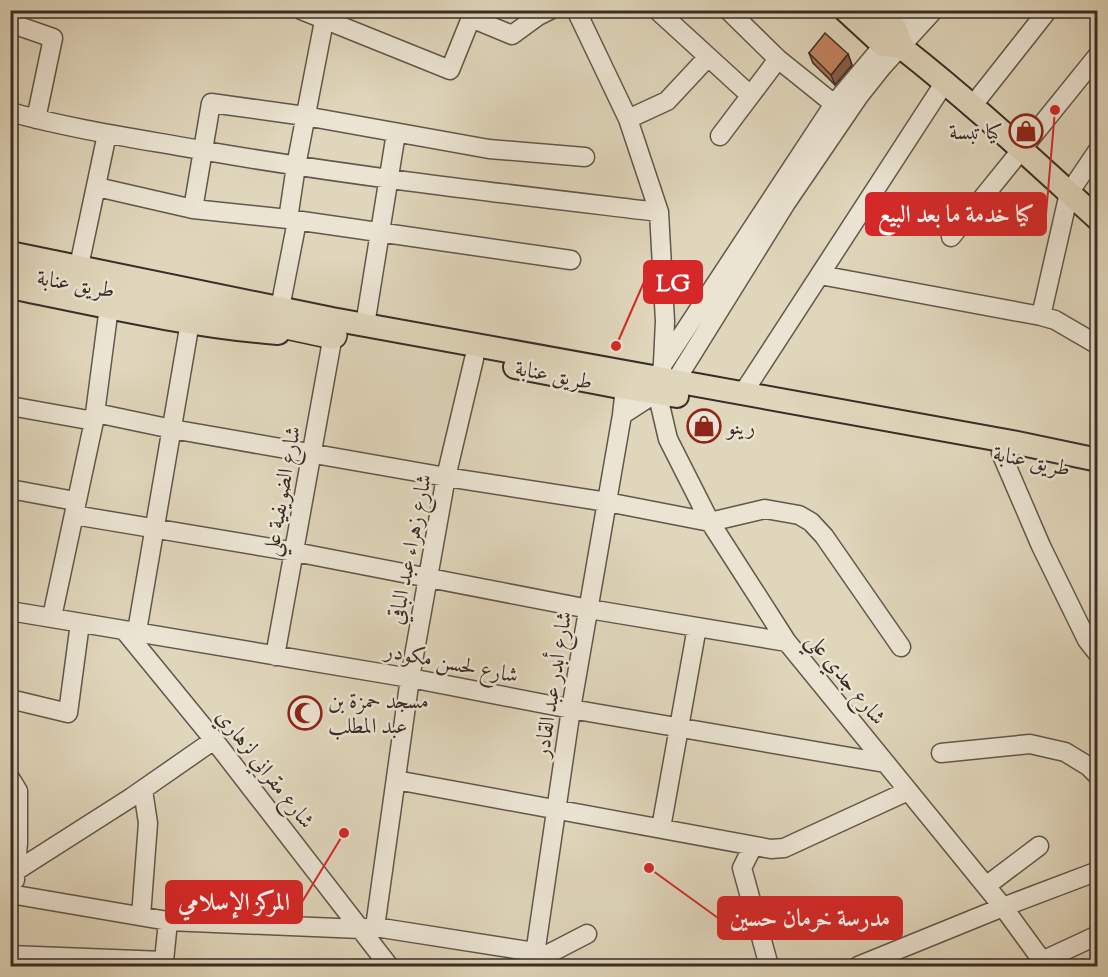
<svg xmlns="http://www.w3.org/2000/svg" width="1108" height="977" font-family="'Sorts Mill Goudy',Amiri,serif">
  <rect width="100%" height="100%" fill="#e0d6bb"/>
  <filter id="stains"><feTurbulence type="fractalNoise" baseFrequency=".00333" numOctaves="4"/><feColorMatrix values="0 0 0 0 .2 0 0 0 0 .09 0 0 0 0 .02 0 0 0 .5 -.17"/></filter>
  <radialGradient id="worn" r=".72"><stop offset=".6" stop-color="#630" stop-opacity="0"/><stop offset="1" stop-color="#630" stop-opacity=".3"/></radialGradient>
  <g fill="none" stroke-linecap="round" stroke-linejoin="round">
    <g stroke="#62574b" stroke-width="21">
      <path id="minor" d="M301 10 450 70 471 18 512 35 538 16 550 10
        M576 10 628 119 659 212 665 321 663 363
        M657 10 750 95
        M728 10 778 59 834 104
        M913 10 834 104 663 364 657 392 668 439 710 522 787 642 1003 907 1046 966
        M10 23 53 38 36 119
        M973 105 1048 10
        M10 112C75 130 140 139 206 151 356 177 508 194 659 212
        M628 119 667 101 708 57
        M720 136 778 59
        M97 187 193 209 288 219 571 260
        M193 209 211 103 305 116 489 149 585 157
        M288 219 296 166 324 21
        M951 237 1098 55
        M79 266 107 134
        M820 275 1041 316 1055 320 1098 345
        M280 308 297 221
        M1041 316 1069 193 1098 150
        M365 325 396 133
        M625 388 622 415 676 380 786 203 859 96 882 67 934 10
        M743 393 945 82
        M10 406 94 421
        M96 413 172 429 446 477 607 502 710 522 765 509 799 515 811 522 824 536 901 647
        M1001 453 1041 546 1087 640 1098 654
        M10 489 75 501
        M74 515 295 552 589 609 787 642
        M10 611 410 678 571 709 885 763
        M52 617 94 421 109 307
        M124 630 214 740 389 966
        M137 631 190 322
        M275 656 333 335
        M10 699 68 713 80 623
        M941 753 1030 744 1065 752 1088 766 1098 776
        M10 778 18 791V843L15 880
        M396 780 771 849 784 848 908 791
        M661 828 697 627
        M753 846 742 868 769 966
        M16 871 132 797 214 740
        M986 886 1039 846
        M10 894 168 921 361 929 375 927 535 952
        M141 916 148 823 143 790
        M375 927 410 678 446 477 474 359
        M10 955 164 961
        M534 961 571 709 622 415
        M1042 961 1098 935
        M527 965 587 934
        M166 966 164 961 168 921
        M858 966 1003 907 1098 871"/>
    </g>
    <g stroke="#382d26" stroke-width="26">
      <path id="major" d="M845 10 883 45 901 47 896 29 876 10
        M901 47C970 101 1033 160 1098 219
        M10 253 332 319 1012 442 1098 460
        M10 287C99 305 188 326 278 333
        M515 367 625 388 677 396"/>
    </g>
    <g stroke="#382d26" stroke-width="30">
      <path id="highway" d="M10 272 160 298 333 335"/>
    </g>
    <use href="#minor" stroke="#ebe4d3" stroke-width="18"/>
    <use href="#major" stroke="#e0d6bb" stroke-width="22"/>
    <use href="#highway" stroke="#e0d6bb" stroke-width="27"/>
  </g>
  <path fill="#a97152" stroke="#382d26" stroke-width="1.5" d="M809 53 848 54 852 65 835 85 813 63Z"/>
  <path fill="#895c42" stroke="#382d26" stroke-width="1.5" d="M848 54 852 65 835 85 831 75Z"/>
  <path fill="#c4835f" stroke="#382d26" stroke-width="1.5" d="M825 33 848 54 831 75 809 53Z"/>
  <defs>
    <g id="shop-ring" transform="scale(1.725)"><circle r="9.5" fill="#ebe4d3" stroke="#8f2418" stroke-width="1.5"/><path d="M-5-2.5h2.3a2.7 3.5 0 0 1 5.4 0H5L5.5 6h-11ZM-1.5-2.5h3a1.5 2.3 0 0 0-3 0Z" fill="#8f2418"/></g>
    <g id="mosque-ring" transform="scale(1.725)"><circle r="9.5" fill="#ebe4d3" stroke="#8f2418" stroke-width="1.5"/><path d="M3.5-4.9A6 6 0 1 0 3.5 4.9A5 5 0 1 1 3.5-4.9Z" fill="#8f2418"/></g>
  </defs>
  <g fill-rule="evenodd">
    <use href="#shop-ring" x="1026" y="131"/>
    <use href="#shop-ring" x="704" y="426"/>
    <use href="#mosque-ring" x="305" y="713"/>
  </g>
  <g text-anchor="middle" stroke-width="5" stroke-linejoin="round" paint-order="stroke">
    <g font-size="22" fill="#382d26" stroke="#ebe4d3" text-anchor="start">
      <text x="1003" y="139" text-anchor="end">كيا تبسة</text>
      <text x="727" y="434">رينو</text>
      <text x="328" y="708">مسجد حمزة بن<tspan x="328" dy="25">عبد المطلب</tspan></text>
    </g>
    <g font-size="22" fill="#382d26" stroke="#ebe4d3">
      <text transform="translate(76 283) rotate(10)" y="8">طريق عنابة</text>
      <text transform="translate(554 374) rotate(11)" y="8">طريق عنابة</text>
      <text transform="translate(1032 460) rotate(12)" y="8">طريق عنابة</text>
      <text transform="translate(281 491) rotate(-80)" y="8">شارع الضويفية علي</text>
      <text transform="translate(409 549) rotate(-79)" y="8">شارع زهراء عبد الباقي</text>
      <text transform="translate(452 662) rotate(11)" y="8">شارع لحسن مكودر</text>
      <text transform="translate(847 678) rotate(51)" y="8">شارع جدي علي</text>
      <text transform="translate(552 684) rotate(-81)" y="8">شارع أبدر عبد القادر</text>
      <text transform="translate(266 768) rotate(52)" y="8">شارع مقراني لزهاري</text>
    </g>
  </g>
  <path fill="none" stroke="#d62828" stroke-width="2" d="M1055 110L1046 214M616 346L644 282M344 833L302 902M649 868L718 918"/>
  <g fill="#d62828" stroke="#ebe4d3" stroke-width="2">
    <circle cx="1055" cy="110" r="6"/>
    <circle cx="616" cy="346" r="6"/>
    <circle cx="344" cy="833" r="6"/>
    <circle cx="649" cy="868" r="6"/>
  </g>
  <g fill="#d62828" stroke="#d62828" stroke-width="2">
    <rect x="866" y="193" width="180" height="42" rx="6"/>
    <rect x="644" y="261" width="58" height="42" rx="6"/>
    <rect x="166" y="881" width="136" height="42" rx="6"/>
    <rect x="718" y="897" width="184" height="42" rx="6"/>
  </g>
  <g font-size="24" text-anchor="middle" font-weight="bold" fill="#fff">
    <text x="956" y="222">كيا خدمة ما بعد البيع</text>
    <text x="673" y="291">LG</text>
    <text x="234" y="910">المركز الإسلامي</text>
    <text x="810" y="926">مدرسة خرمان حسين</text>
  </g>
  <rect width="1108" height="977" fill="none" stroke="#e0d6bb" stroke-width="36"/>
  <rect x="12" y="12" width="1084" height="953" fill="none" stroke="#382d26" stroke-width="3"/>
  <rect x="18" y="18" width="1072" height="941" fill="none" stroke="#382d26" stroke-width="1.5"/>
  <rect width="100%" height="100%" filter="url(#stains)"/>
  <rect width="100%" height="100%" fill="url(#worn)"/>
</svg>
